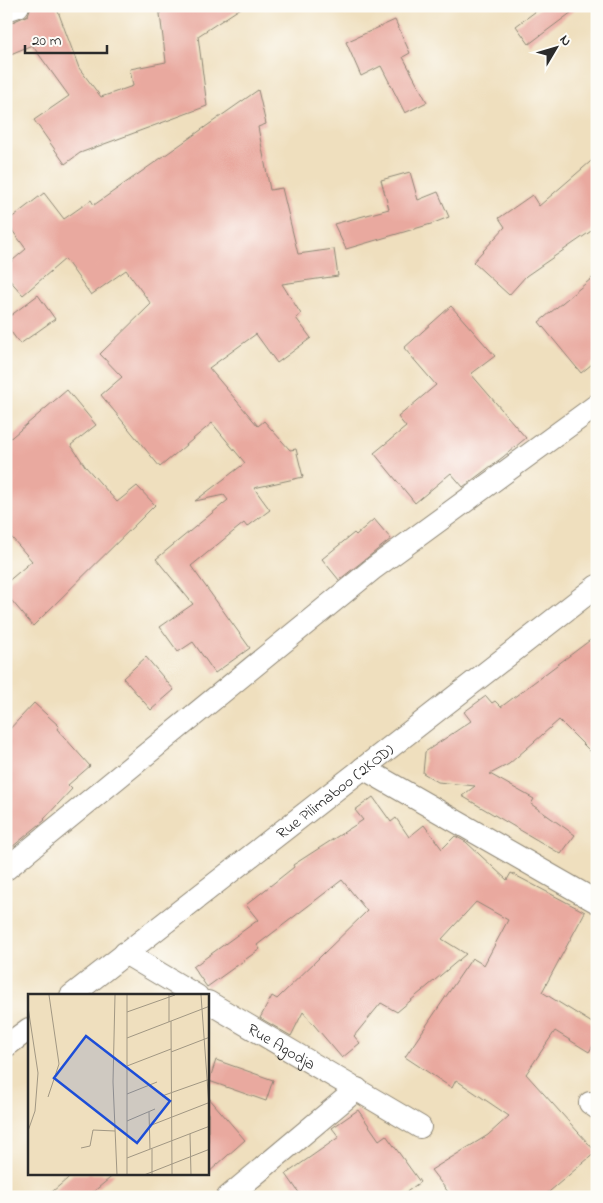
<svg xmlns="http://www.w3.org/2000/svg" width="603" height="1203" font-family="'Indie Flower',sans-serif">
  <rect width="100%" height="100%" fill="#fdfcf7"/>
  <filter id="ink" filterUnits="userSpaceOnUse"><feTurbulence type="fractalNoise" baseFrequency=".02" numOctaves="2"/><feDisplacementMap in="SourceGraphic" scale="10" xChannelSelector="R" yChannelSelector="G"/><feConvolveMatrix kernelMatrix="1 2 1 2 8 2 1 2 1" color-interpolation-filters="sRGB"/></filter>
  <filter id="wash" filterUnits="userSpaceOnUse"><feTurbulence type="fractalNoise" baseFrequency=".0096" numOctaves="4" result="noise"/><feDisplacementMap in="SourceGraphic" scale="20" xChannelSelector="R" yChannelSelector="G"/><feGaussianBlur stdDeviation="1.12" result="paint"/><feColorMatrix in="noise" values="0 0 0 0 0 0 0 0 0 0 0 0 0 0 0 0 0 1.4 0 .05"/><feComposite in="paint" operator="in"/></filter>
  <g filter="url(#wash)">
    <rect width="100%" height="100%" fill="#efdfbe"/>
    <g id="blocks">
      <path fill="#e9a99f" d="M31 6H56L79 68 101 97 133 86 130 69 166 62 159 6H244L198 36 207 106 80 153 65 164 34 120 69 96 32 45 6 56V25L28 15Z
        M543 6H580L529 44 516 26Z
        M395 20 410 53 403 57 427 102 405 113 381 66 361 76 346 42Z
        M258 90 266 124 258 127 270 190 282 188 298 254 334 249 338 276 282 284 301 314 296 318 311 338 277 363 256 334 209 368 258 426 264 421 290 450 296 449 303 477 254 488 270 510 247 527 244 523 191 566 250 648 215 673 193 642 178 652 160 627 193 604 156 559 228 500 224 495 195 501 245 463 212 423 160 467 101 395 122 377 100 354 151 304 126 270 91 295 65 259 23 295 6 276V266L26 249 6 222 44 193 64 219 91 200 94 205Z
        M597 156V227L526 276 509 295 473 262 505 227 499 218 532 195 539 206Z
        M410 172 418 200 438 192 449 217 431 224 346 249 334 224 389 209 381 180Z
        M597 274V360L581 373 539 322Z
        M38 295 55 319 20 344 6 325V319Z
        M451 306 495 356 471 374 526 438 503 457 463 487 451 473 415 503 374 453 406 427 398 417 436 385 404 348Z
        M67 390 96 425 71 445 85 466 117 502 137 486 155 505 33 626 6 594V583L32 561 6 531V442Z
        M374 519 391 539 339 580 322 559 354 533 356 535Z
        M597 635V758L559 720 509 764 490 774 534 799 531 804 575 835 561 854 462 796 475 786 438 782 423 773 425 752 471 721 464 712 486 696 492 703 495 701 501 707Z
        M146 657 174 690 151 710 123 678Z
        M34 703 59 726 57 729 90 766 68 785 72 789 44 819 45 820 6 852V733Z
        M373 797 391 822 396 818 409 837 424 825 442 849 455 836 466 842 507 880 511 873 585 912 542 992 597 1026V1039L589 1052 555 1031 526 1074 596 1152 543 1197H452L431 1170 488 1135 509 1116 456 1080 452 1088 405 1057 472 958 484 965 508 920 476 902 442 939 466 954 397 1012 381 1003 354 1036 360 1043 342 1058 303 1012 291 1036 260 1018 272 996 277 999 367 911 342 880 257 945 260 949 207 987 193 967 258 920 246 905 294 867 293 865 363 820 355 810Z
        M216 1060 273 1080 266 1101 209 1081Z
        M208 1097 245 1140 208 1173Z
        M358 1110 379 1140 386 1135 420 1182 400 1197H302L286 1174 339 1137 332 1128Z
        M73 1174H115L87 1197H46Z"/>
    </g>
  </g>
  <g filter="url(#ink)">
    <use href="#blocks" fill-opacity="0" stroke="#8d8574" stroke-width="1"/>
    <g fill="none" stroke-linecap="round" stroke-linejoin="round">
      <g stroke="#8d8574" stroke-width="24">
        <g id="street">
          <path d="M6 10 18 6"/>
          <path d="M363 768 597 902"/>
          <path d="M6 869 374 568 597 405"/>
          <path d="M125 953 197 996"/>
          <path id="s1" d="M71 996 597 586"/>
          <path id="s2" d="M208 1002 420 1127"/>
          <path d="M6 1046 29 1029"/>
          <path d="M590 1103 597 1108"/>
          <path d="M228 1197 357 1089"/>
        </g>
      </g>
      <use href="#street" stroke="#fff" stroke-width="22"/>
    </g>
  </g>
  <g text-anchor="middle" stroke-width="5" stroke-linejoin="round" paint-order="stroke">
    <g font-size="16" fill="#2b2b2b" stroke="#fdfcf7">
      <text dy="6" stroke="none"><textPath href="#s1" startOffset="334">Rue Pilimaboo (2KOD)</textPath></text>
      <text dy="6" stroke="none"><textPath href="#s2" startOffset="86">Rue Agodja</textPath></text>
    </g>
  </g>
  <g transform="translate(28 994)">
    <rect width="181" height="181" fill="#efdfbe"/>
    <path fill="none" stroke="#a19783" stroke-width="1" d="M87 1 85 88 89 181M141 1V28M173 1 182 126M0 13 10 79 7 117 0 137M99 18 147 1M143 27 144 181M99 44 182 12M143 58 182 43M99 72 143 55M99 100 129 88M134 102 182 85M20 103 31 70 21 1M121 118 122 155M99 127 127 115M121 132 180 109M162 140 163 181M53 154 62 152 65 136 87 137M99 164 182 132M99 181V1M116 181 182 155M124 181V155"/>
    <path fill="#1d4ed8" fill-opacity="0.15" stroke="#1d4ed8" stroke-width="2.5" d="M58 42 142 107 109 149 26 84Z"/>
    <rect width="181" height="181" fill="none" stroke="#2b2b2b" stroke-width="2.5"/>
  </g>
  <rect width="603" height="1203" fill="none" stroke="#fdfcf7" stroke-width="25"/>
  <g transform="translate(556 48) rotate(52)" stroke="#fdfcf7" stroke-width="4" paint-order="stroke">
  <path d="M0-4L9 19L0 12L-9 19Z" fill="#2b2b2b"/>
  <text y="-8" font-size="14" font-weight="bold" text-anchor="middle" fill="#2b2b2b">N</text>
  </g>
  <path d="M25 45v8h82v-8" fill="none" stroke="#2b2b2b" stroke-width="2.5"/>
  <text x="32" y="45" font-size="15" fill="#2b2b2b" stroke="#fdfcf7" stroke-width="4" paint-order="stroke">20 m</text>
</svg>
